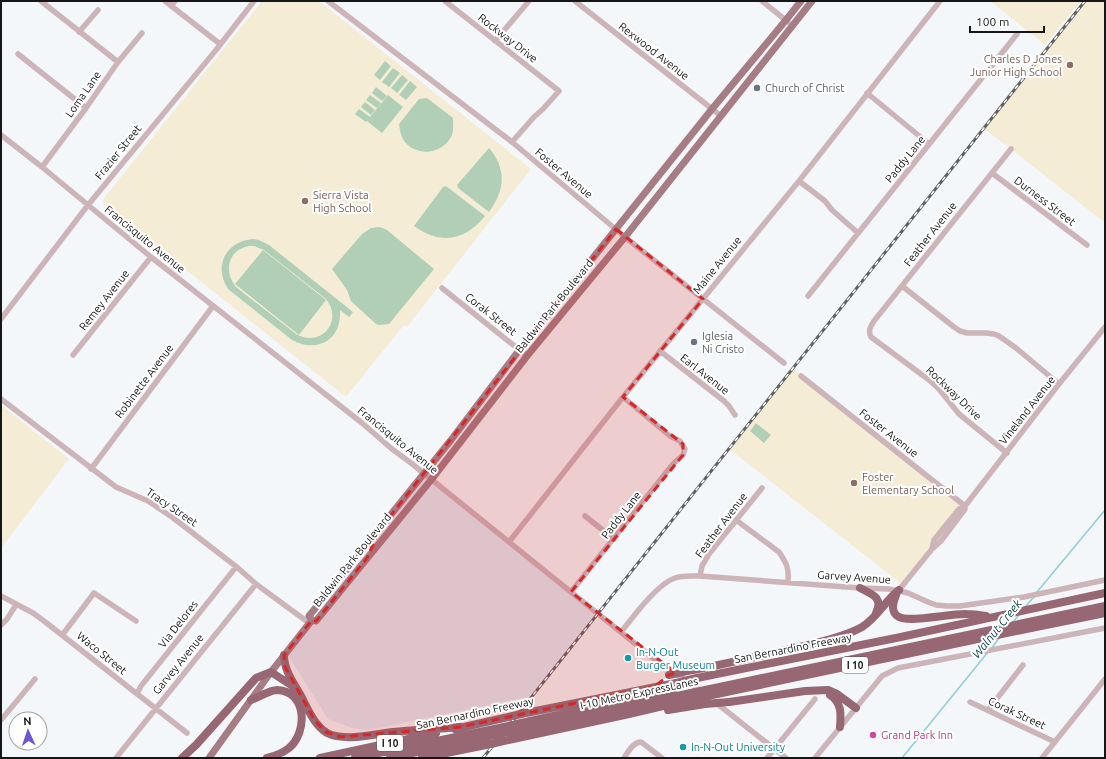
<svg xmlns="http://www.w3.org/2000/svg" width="1106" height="759" font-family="Ubuntu,sans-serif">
  <rect width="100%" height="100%" fill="#f4f7f9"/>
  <path fill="#e2eaf3" d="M424 474 598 613 532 696 379 728 364 730 352 728 328 719 289 657 358 555Z"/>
  <path fill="#f5ecd6" d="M262 1H319L531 169 407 327 404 325 346 397 103 204 104 198Z
    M990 1H1081L1045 45Z
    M1085 1H1105V223L1011 149 984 129Z
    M794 368 801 376 965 509 903 585 729 449Z
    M1 405 69 459 1 548Z"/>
  <path fill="#b0cfb6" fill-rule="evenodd" d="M385 61 391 66 380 80 374 75Z
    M393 68 400 73 389 87 382 82Z
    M402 75 408 80 397 93 391 88Z
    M410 81 417 87 406 100 399 95Z
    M376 87 387 96 382 101 372 93Z
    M370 95 381 103 377 108 366 100Z
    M388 95 403 107 382 133 367 121 370 117 366 122 355 114 359 109 370 117Z
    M427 98 453 118C453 125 454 131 451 137 442 154 417 157 405 142 401 137 400 131 399 124L419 99Z
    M365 102 375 110 371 115 361 107Z
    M489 148C507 169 505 190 489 212L458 188 457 185Z
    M446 186 485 216C465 241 440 245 414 226L443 187Z
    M380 227 387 230 434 269 389 324 379 325 376 324 351 301 347 290 332 269 362 234 371 228Z
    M253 239 259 240 269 245 353 312 349 317 340 310C340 316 340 323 337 329 329 347 308 349 292 340L228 289C213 266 226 241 253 239ZM249 246H254L264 250 326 299C344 321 321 348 296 334L236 287C223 271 228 250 249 246Z
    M263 250 326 300 299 335 235 284Z
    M756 423 771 435 764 443 750 431Z"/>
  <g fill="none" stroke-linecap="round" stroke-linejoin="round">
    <path stroke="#90cdd4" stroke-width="1.5" d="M1037 592 1105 510
      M1026 606 1034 597
      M1013 622 1019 615
      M992 648 999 638
      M902 758 988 652"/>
    <path stroke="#ccb4b9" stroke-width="5.5" d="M41 1 118 62
      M165 1 220 44
      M328 1 512 142 625 237 784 363
      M445 1 559 91 543 109 534 117 512 142
      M575 1 721 116
      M762 1 788 22
      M171 6 175 1
      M79 32 98 10
      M495 41 529 1
      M18 54 86 108
      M867 93 929 144
      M1 135 42 167 151 257 362 423 392 449 411 463 653 658 702 692
      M42 167 86 108 118 62 142 33
      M992 173 1087 245
      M799 181 825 201 832 210 858 233
      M902 286 954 327 960 331 967 333H986L994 334 999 336 1016 348 1059 384
      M442 288 527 356
      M808 296 1017 34
      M1 319 88 205 216 50 254 1
      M660 351 724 401 729 406 735 415
      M73 355 151 257
      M801 376 965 506
      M1 399 116 487 148 501 172 517 238 568 256 584 309 623
      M1007 453 959 414 939 389 929 380 871 337C868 331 870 327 874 321L1011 149
      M91 469 213 306
      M585 516 614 539
      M736 520 779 552C787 564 789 568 788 582
      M509 542 623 397 799 181 940 1
      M932 549 934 540 959 509 965 506 1059 384 1105 327
      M700 576 702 566 709 554 762 488
      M899 590 932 549 941 541 965 509V506
      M571 592 673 464 683 455 685 449 680 441 670 436 623 397
      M1 596 33 613 44 621 187 733
      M1 625 7 619 16 605
      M621 632C634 616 657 584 675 578 683 575 692 576 700 576L860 588 889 589 908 593 928 602 936 605 947 606H960L1024 597 1105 580
      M63 634 94 593 136 621
      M137 694 141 686 236 567
      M715 702 786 758
      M970 702 1055 742
      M988 710 1023 665
      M1 720 35 679
      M116 758 256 584
      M624 758C628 752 633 742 641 742L662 758
      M767 758 815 699
      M815 758 882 676 898 668 1105 628
      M1042 758 1105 679"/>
    <path stroke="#a67c85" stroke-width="7" d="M312 620 316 621 431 480 527 356 625 237 812 1
      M312 620 309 616 451 440 520 349 712 109 786 20 801 1
      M209 758 271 672 312 620"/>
    <path stroke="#976873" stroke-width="8" d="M860 588C871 594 884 597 876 613
      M896 595C893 603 890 612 899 617 910 623 952 613 967 614 973 614 980 615 986 616
      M284 655C284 671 294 683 301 696 308 709 314 725 327 733 345 742 374 734 393 732 416 730 438 729 460 727
      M687 671C726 664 765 655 804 646 823 641 844 637 862 627 877 618 885 601 899 590
      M697 678 896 638 1105 593
      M710 689 1105 606
      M717 694 992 636 1105 613
      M830 695C842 703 841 714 840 727
      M251 700C259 697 270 690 277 690 307 691 308 732 289 748 283 753 275 756 267 758
      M729 702 805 691 828 690 837 694 856 708
      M668 710 705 704
      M521 714 681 682
      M512 725 669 691 680 685 684 681
      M455 729 513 716
      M507 732 691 693
      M499 742 629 714 697 698
      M182 758 196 745 256 678 271 672 294 687
      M320 758 436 733
      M355 758 504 727
      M390 758 499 734
      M422 758 491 744"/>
    <g stroke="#606163" stroke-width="3">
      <path id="rail" d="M483 758 1085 1"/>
    </g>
    <use href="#rail" stroke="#fff" stroke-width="1.5" stroke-dasharray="4.5" stroke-linecap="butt"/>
    <path stroke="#976873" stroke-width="8" d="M669 675 687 671
      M684 681 697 678
      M691 693 710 689
      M697 698 717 694
      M705 704 729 702
      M513 716 521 714
      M504 727 512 725
      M499 734 507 732
      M491 744 499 742"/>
  </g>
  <path fill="#d62828" fill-opacity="0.2" stroke="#d62828" stroke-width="3" stroke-dasharray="8 5" stroke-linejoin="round" d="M616 229 703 299 623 397 683 444V455L571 592 676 673 669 675 654 687 460 727 340 737 326 732 315 721 285 667 284 655 312 620 316 621 367 558 380 529Z"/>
  <g fill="#8d6e63" stroke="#fff" stroke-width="1.5">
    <circle cx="1070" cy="65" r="4"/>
    <circle cx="305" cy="201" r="4"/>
    <circle cx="854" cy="483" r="4"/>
  </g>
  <g fill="#6b7280" stroke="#fff" stroke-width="1.5">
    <circle cx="757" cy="88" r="4"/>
    <circle cx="694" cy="342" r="4"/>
  </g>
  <g fill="#0f9aa8" stroke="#fff" stroke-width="1.5">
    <circle cx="628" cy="658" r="4"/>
    <circle cx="683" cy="747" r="4"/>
  </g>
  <circle fill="#d1479c" stroke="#fff" stroke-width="1.5" cx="873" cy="735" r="4"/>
  <g text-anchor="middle" stroke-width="4" stroke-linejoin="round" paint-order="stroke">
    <g fill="#fff" stroke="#5b5c5d" stroke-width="1">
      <rect x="842" y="657" width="26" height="16" rx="3"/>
      <rect x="377" y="735" width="26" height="16" rx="3"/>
    </g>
    <g font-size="10" font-weight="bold" fill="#151617">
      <text x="855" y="669">I 10</text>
      <text x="390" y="747">I 10</text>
    </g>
    <g font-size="11" fill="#151617" stroke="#fff">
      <text transform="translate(508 38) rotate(38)" y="4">Rockway Drive</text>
      <text transform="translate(654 51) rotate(38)" y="4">Rexwood Avenue</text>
      <text transform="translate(83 94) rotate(-55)" y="4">Loma Lane</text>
      <text transform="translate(118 152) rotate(-51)" y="4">Frazier Street</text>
      <text transform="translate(905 159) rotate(-51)" y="4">Paddy Lane</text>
      <text transform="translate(564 173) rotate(40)" y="4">Foster Avenue</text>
      <text transform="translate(1045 201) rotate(37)" y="4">Durness Street</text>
      <text transform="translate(930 234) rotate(-52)" y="4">Feather Avenue</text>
      <text transform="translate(145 239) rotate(39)" y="4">Francisquito Avenue</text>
      <text transform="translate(717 265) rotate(-51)" y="4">Maine Avenue</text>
      <text transform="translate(104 300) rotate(-52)" y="4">Remey Avenue</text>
      <text transform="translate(554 306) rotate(-51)" y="4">Baldwin Park Boulevard</text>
      <text transform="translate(491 314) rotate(38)" y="4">Corak Street</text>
      <text transform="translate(705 374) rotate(38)" y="4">Earl Avenue</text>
      <text transform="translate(144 381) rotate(-53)" y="4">Robinette Avenue</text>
      <text transform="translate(954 393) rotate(44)" y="4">Rockway Drive</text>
      <text transform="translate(1027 410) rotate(-52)" y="4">Vineland Avenue</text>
      <text transform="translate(889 433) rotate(38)" y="4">Foster Avenue</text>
      <text transform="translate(398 440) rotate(39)" y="4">Francisquito Avenue</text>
      <text transform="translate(172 507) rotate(34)" y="4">Tracy Street</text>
      <text transform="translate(621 515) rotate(-52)" y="4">Paddy Lane</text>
      <text transform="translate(721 525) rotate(-53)" y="4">Feather Avenue</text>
      <text transform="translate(352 560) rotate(-51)" y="4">Baldwin Park Boulevard</text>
      <text transform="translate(854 577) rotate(4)" y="4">Garvey Avenue</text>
      <text transform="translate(178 624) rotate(-52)" y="4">Via Delores</text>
      <text transform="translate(793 648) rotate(-11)" y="4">San Bernardino Freeway</text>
      <text transform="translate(102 653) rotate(39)" y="4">Waco Street</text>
      <text transform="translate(178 664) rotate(-51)" y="4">Garvey Avenue</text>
      <text transform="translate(639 693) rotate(-12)" y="4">I-10 Metro ExpressLanes</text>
      <text transform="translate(475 713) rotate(-12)" y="4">San Bernardino Freeway</text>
      <text transform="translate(1017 713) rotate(25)" y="4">Corak Street</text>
    </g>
    <g font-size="11" fill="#785e54" stroke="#fff" text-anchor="start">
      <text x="1062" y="63" text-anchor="end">Charles D Jones<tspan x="1062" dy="13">Junior High School</tspan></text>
      <text x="313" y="199">Sierra Vista<tspan x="313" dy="13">High School</tspan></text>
      <text x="862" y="481">Foster<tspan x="862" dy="13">Elementary School</tspan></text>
    </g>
    <g font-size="11" fill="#5b616d" stroke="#fff" text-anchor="start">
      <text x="765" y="92">Church of Christ</text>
      <text x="702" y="340">Iglesia<tspan x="702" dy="13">Ni Cristo</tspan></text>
    </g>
    <g font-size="11" fill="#0d838f" stroke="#fff" text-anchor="start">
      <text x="636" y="656">In-N-Out<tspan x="636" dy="13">Burger Museum</tspan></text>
      <text x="691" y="751">In-N-Out University</text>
    </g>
    <g font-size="11" fill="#b23c85" stroke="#fff" text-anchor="start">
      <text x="881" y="739">Grand Park Inn</text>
    </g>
    <g font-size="12" font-style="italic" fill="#11484d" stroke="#fff">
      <text transform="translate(997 629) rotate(-51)" y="4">Walnut Creek</text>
    </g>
  </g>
  <rect width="1106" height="759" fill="none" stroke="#151617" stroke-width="4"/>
  <g transform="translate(28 731) rotate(357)"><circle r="19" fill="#ffffff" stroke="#a1a2a2"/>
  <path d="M0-3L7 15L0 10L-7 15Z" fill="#6e58d2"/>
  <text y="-6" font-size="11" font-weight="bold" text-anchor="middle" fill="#151617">N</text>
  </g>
  <path d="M970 26v6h74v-6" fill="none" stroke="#151617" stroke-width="2"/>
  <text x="976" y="26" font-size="12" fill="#151617" stroke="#ffffff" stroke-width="3" paint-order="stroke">100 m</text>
</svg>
